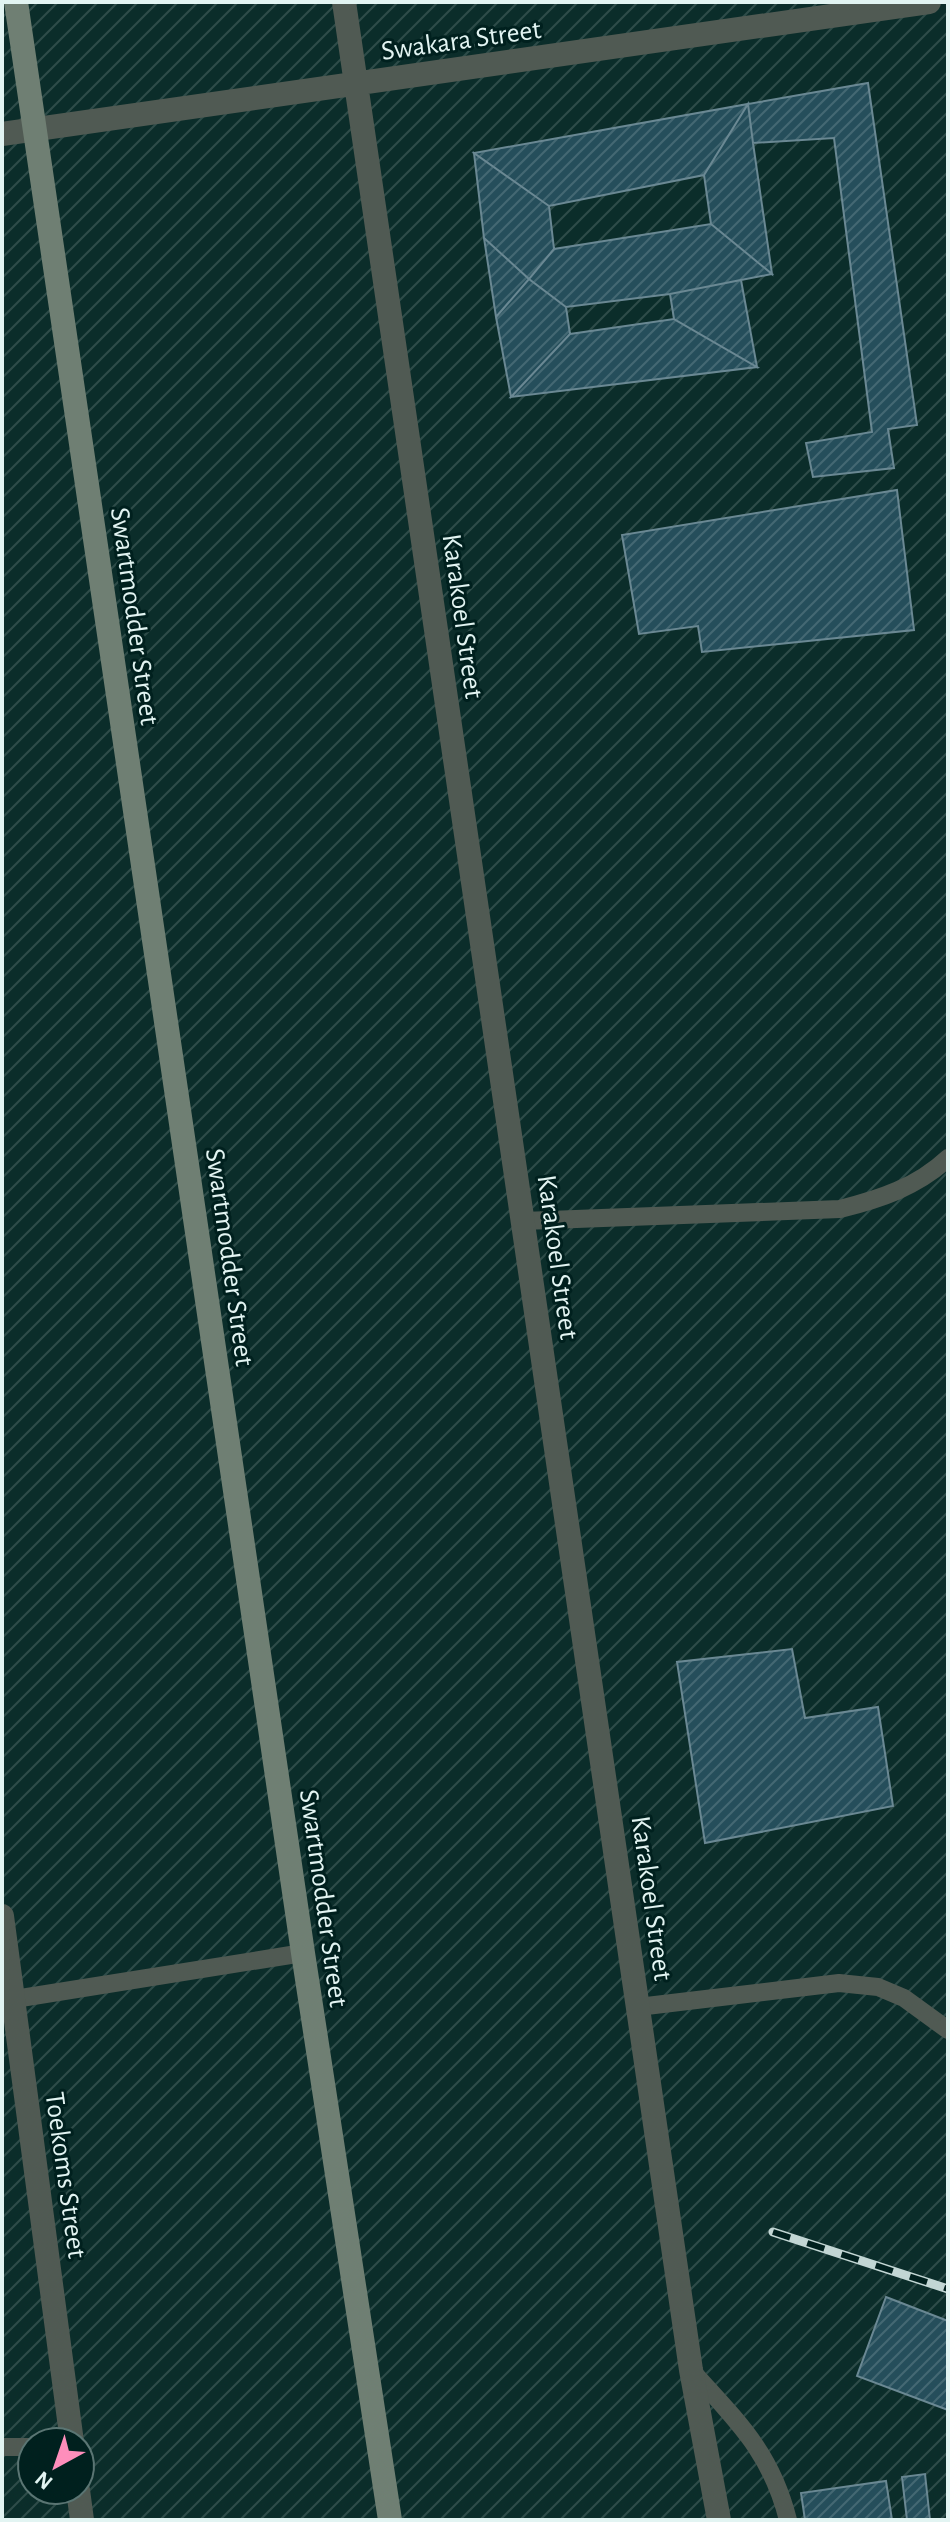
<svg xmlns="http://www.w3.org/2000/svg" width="950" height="2522" font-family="'Alegreya Sans',sans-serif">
  <defs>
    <pattern id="industrial-furrows" width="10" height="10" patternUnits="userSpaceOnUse" patternTransform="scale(2)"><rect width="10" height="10" fill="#0b2d2a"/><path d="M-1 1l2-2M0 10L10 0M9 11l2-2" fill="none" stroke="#2e4c49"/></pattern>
    <pattern id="building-hatch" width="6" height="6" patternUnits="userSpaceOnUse" patternTransform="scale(2)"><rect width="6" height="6" fill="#254e5b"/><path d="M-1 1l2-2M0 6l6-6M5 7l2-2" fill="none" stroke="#446873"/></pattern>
  </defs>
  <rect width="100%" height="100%" fill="#00201e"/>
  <path fill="url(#industrial-furrows)" fill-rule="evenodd" d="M2 2H948V2520H2ZM32 2442H80V2490H32Z"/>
  <path fill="url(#building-hatch)" stroke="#6a8893" stroke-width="2" d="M868 83 917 425 888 429 894 468 813 477 806 443 872 432 834 138 753 143 748 104Z
    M748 104 704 175 549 206 474 153Z
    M748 104 753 143 772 274 711 224 704 175Z
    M474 153 549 206 554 249 529 279 484 238Z
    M711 224 772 274 670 294 566 307 529 279 554 249Z
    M484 238 529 279 496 317Z
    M529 279 566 307 570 334 511 397 496 317Z
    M741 280 757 367 674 319 670 294Z
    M674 319 757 367 511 397 570 334Z
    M897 490 914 630 702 652 698 626 639 634 622 535Z
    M792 1649 805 1718 878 1707 893 1806 705 1843 677 1662Z
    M886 2297 948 2321V2410L857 2376Z
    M925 2474 930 2520H907L902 2477Z
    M886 2481 892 2520H805L801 2493Z"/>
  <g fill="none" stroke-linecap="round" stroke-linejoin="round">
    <path stroke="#505a53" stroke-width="18" d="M523 1221 840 1209C880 1199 917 1187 948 1158
      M2 2001 303 1953
      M638 2007 839 1983 878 1987 904 1998 948 2030
      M691 2370C737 2421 771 2452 788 2520
      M2 2447H32"/>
    <path stroke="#505a53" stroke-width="24" d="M344 2 691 2370 719 2520
      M2 134 929 2
      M2 1916 72 2442
      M78 2490 82 2520"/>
    <path stroke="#6f7f73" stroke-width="24" d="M16 2 303 1953 390 2520"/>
    <g stroke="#c2d6d4" stroke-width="9">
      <path id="rail" d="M773 2232 948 2289"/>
    </g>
    <use href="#rail" stroke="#00201e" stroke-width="6" stroke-dasharray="18" stroke-linecap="butt"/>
  </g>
  <g text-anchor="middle" stroke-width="6" stroke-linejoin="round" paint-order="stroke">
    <g font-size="28" fill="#e2f4f2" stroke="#00201e">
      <text transform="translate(461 39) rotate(-8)" y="10">Swakara Street</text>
      <text transform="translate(136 616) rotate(82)" y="10">Swartmodder Street</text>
      <text transform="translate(464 616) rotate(82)" y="10">Karakoel Street</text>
      <text transform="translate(231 1257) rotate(82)" y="10">Swartmodder Street</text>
      <text transform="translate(559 1257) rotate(82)" y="10">Karakoel Street</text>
      <text transform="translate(325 1898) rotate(82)" y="10">Swartmodder Street</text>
      <text transform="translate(653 1898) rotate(82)" y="10">Karakoel Street</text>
      <text transform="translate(67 2175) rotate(82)" y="10">Toekoms Street</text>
    </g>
  </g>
  <rect width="950" height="2522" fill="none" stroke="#e2f4f2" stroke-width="8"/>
  <g transform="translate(56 2466) rotate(220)"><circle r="38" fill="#00201e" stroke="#5a7573" stroke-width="2"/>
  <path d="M0-6L14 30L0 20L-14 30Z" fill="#fe8ebb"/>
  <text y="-12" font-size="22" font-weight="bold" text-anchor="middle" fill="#e2f4f2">N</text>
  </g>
</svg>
